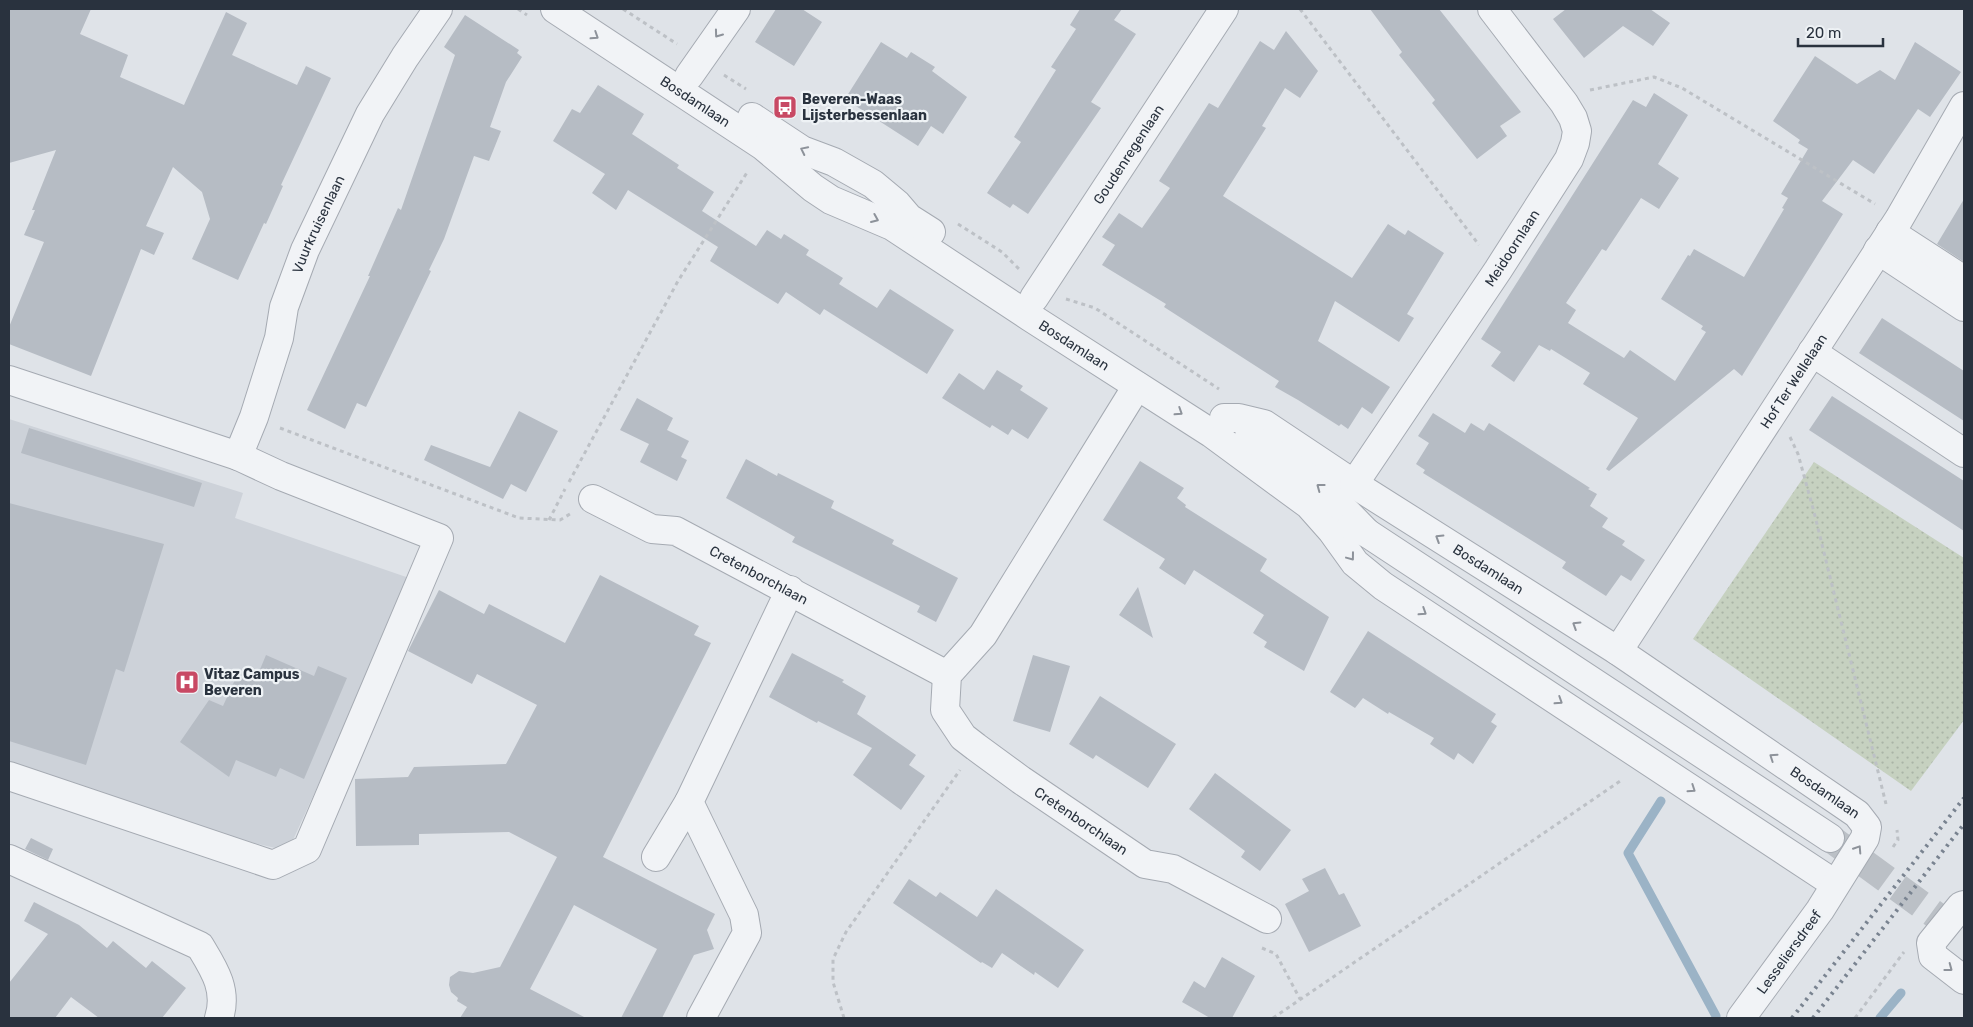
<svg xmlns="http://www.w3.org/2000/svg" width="1973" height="1027" font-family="Rubik,sans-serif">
  <defs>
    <pattern id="grass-dots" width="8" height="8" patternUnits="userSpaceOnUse" patternTransform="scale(1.25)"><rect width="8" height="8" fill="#c6d1c0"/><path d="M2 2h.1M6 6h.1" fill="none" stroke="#aab4a6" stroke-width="1.8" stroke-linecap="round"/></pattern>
  </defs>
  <rect width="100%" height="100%" fill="#dfe3e8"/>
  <path fill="#cdd2d9" d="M9 419 243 493 235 518 412 579 288 851 9 785Z"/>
  <path fill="url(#grass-dots)" d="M1814 462 1964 558V720L1911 791 1693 639Z"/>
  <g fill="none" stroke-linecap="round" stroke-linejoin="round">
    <path stroke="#9bb3c6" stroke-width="9" d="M1661 801 1628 853 1716 1016
      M1880 1018 1901 993"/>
  </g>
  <path fill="#b6bcc4" d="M9 9H91L80 34 128 55 120 77 184 105 226 12 247 23 232 55 297 85 306 66 331 78 281 185 283 186 266 224 264 223 238 280 192 259 210 219 202 192 173 167 146 226 164 233 154 255 141 249 91 376 9 344V327L44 242 24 235 35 210H32L56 150 9 163Z
    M776 9H802L822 22 794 66 755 42Z
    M1080 9H1122L1114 20 1136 34 1091 102 1101 108 1028 214 1013 204 1010 208 987 193 1021 142 1014 137 1056 70 1051 67 1076 29 1070 25Z
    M1370 9H1439L1521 112 1500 126 1507 136 1477 159 1432 103 1435 100 1399 55 1402 52Z
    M1566 9H1650L1670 23 1653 46 1623 26 1584 58 1553 19Z
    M465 15 519 50 517 53 522 57 506 82 490 127 501 131 489 161 474 156 444 239 429 270 431 271 366 407 357 403 345 429 307 410 370 276H368L398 208 401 210 455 55 444 47Z
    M1286 31 1318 71 1300 98 1285 88 1262 126 1266 128 1223 196 1352 278 1388 224 1405 235 1408 230 1444 253 1407 314 1414 318 1399 342 1335 301 1318 341 1390 387 1372 414 1362 407 1348 429 1341 424 1339 426 1298 400 1275 387 1279 381 1164 307 1166 304 1102 265 1115 245 1102 237 1119 213 1142 228 1170 188 1159 181 1209 103 1218 108 1260 41 1274 50Z
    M881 42 907 58 911 52 935 67 932 71 967 97 943 134 931 126 918 146 845 99Z
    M1915 42 1961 72 1930 117 1918 109 1874 174 1853 160 1822 201 1843 214 1742 376 1734 369 1609 471 1606 469 1638 418 1583 384 1590 373 1551 349 1550 351 1539 345 1514 382 1491 366 1501 352 1481 339 1633 100 1646 107 1654 93 1688 115 1658 164 1679 178 1659 209 1641 198 1606 251 1602 249 1566 303 1576 310 1568 323 1624 358 1630 350 1675 381 1706 332 1701 329 1703 326 1661 299 1688 255 1690 256 1694 249 1744 277 1784 209 1782 208 1788 198 1781 194 1808 149 1798 143 1800 140 1773 121 1815 56 1857 84 1880 70 1895 80Z
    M598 85 644 114 632 134 679 165 677 168 714 192 702 211 756 246 767 230 781 239 784 234 809 250 806 255 843 278 839 284 877 308 890 289 954 330 927 374 824 309 820 315 786 292 778 304 710 261 718 247 628 190 616 210 592 193 605 174 553 141 572 109 580 113Z
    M1964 199V262L1937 244Z
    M1882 318 1964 371V421L1859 353Z
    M997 370 1023 386 1020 390 1048 408 1028 439 1012 429 1008 435 992 425 990 428 942 398 959 373 984 390Z
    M1832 396 1964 481V531L1809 430Z
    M637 398 673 418 667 430 689 441 681 457 687 460 677 481 640 462 649 444 620 430Z
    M519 411 558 431 526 492 511 484 503 499 424 460 431 445 490 467Z
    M1433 413 1465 433 1471 423 1484 431 1489 423 1590 488 1588 489 1597 494 1590 506 1608 518 1602 527 1625 541 1622 545 1645 560 1631 581 1621 575 1606 596 1562 568 1566 562 1423 473 1425 470 1416 464 1429 443 1418 436Z
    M29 428 202 483 194 507 21 453Z
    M746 459 777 476 778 473 834 501 831 508 894 540 892 544 958 578 936 622 917 612 920 606 792 542 795 537 726 498Z
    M1140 461 1184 488 1177 498 1186 505 1185 507 1267 559 1260 571 1329 617 1304 671 1264 647 1267 642 1253 633 1264 615 1194 570 1185 585 1159 568 1165 559 1103 520Z
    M9 503 164 544 124 672 116 669 86 765 9 741Z
    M600 575 699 626 694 635 711 643 603 857 715 914 707 930 714 949 694 955 662 1018H621L657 949 574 905 530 989 586 1018H460L467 1007 457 1001 458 998 451 992 449 985 450 977 459 971 473 973 500 967 557 857 509 832 419 834V845L356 846 355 779 408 777 414 767 506 764 537 705 477 674 472 684 408 651 439 590 484 614 489 604 565 643Z
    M1138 587 1153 638 1119 615Z
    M1368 631 1496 714 1491 722 1497 726 1473 764 1458 753 1454 760 1430 744 1434 738 1389 712 1388 714 1363 698 1355 708 1330 692Z
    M792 653 844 680 842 682 866 696 857 714 916 755 909 765 925 776 901 810 853 775 872 748 818 721 817 723 769 697Z
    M266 655 314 676 318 666 347 678 304 779 280 768 276 777 236 760 229 777 180 742 209 700 223 706 239 671 256 679Z
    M1033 655 1070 666 1050 732 1013 721Z
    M1100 696 1176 744 1148 788 1096 755 1093 759 1069 744Z
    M1215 773 1291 830 1260 871 1241 857 1245 851 1189 809Z
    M31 838 53 849 48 860 25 849Z
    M1325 868 1339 895 1344 893 1361 926 1309 952 1285 904 1309 891 1302 879Z
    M909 879 936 897 940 892 977 917 996 889 1084 950 1058 988 1035 972 1034 975 1002 953 992 968 982 962 981 963 893 903Z
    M34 902 79 925 107 948 113 941 146 968 152 961 186 988 162 1018H99L71 997 55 1018H9V983L48 934 24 921Z
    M1222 957 1255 976 1232 1018H1210L1182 1002 1194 981 1205 988Z"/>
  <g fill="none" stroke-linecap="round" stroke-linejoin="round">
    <path stroke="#bbc0c6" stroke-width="28" stroke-dasharray="28 14" stroke-linecap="butt" d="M1830 838 1964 936"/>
    <g stroke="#a5aab2" stroke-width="30">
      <g id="minor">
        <path id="s1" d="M555 9 763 146 813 188 831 200 892 226 1030 317 1211 433 1309 505 1332 531 1355 563 1383 586 1835 884"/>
        <path d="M689 76 736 9"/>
        <path d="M752 117 802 150 834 162 873 184 897 204 909 218 931 232"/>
        <path d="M1890 232 1964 280"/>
        <path d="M1878 250 1964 307"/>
        <path id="s2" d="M1034 298 1224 9"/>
        <path d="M1812 352 1964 453"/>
        <path d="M9 380 238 456 281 476 439 538 307 849 273 865 9 776"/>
        <path id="s3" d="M1137 386 983 635 947 675 945 710 963 737 976 747 1021 780 1145 864 1173 869 1267 919"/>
        <path id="s4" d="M1224 418H1239L1264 424 1354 484 1618 651 1857 814 1867 827 1865 838 1820 910 1741 1018"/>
        <path d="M1249 436 1325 490 1367 533"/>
        <path id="s5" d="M238 456 254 417 279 338 284 307 305 250 370 114 405 57 438 9"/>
        <path id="s6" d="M1354 484 1498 270 1569 159 1575 143 1577 131 1573 118 1564 103 1492 9"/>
        <path id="s7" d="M593 499 652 529 676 531 947 675"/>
        <path d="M1351 526 1367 533 1830 838"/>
        <path id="s8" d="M1618 651 1899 219 1964 106"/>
        <path d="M656 857 689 802"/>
        <path d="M9 859 200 946C214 969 228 990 219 1018"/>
        <path d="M1964 905 1961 906 1931 943 1933 956 1964 980"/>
        <path d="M701 1018 747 933 744 915 689 802 790 590"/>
      </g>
    </g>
    <path stroke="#bdc1c6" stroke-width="3" stroke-dasharray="4 4" stroke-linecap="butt" d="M518 9 527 15
      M623 9 677 44
      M1300 9 1479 245
      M724 75 746 89
      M1590 90 1654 77 1682 88 1875 204
      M958 224 1002 252 1019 269
      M1066 299 1095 308 1219 389
      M280 428 519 518 560 520 570 514
      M1790 437 1798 454 1814 512 1886 804
      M569 482 678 281 748 171
      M549 520 565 489
      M1893 847 1898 840 1897 830
      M1262 948 1276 954 1300 999
      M844 1018 833 982V959L846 932 960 770
      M1273 1018 1623 779
      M1855 1018 1904 952"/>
    <use href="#minor" stroke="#f1f3f6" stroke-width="28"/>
    <path stroke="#798390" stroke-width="4" stroke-dasharray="2.5 5" stroke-linecap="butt" d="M1792 1018 1964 798
      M1813 1018 1964 824"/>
  </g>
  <defs><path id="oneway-chevron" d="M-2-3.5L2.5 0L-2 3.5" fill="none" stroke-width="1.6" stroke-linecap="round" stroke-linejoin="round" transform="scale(1.25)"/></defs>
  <g stroke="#8d929a">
    <use href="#oneway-chevron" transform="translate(718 34) rotate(126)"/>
    <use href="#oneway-chevron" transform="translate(595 36) rotate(33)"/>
    <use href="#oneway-chevron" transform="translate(804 150) rotate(-154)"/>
    <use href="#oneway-chevron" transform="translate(875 219) rotate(23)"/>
    <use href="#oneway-chevron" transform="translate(1179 412) rotate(33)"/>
    <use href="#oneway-chevron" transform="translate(1320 487) rotate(-143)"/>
    <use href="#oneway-chevron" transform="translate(1439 538) rotate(-148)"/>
    <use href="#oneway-chevron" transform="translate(1351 557) rotate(53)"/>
    <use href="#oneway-chevron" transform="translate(1423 612) rotate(33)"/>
    <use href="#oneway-chevron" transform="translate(1576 625) rotate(-148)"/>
    <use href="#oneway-chevron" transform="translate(1559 701) rotate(33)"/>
    <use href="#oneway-chevron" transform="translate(1773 757) rotate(-146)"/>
    <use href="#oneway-chevron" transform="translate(1692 789) rotate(34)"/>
    <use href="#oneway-chevron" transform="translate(1858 849) rotate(-57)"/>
    <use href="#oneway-chevron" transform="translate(1949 968) rotate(37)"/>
  </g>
  <defs>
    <g id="bus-square" transform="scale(1.25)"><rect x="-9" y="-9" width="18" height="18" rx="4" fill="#c84964" stroke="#eef2f5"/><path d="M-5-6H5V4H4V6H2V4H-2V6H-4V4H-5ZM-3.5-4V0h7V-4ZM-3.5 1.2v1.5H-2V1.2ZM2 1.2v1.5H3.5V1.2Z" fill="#fff"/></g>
    <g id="hospital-square" transform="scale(1.25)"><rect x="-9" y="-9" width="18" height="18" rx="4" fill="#c84964" stroke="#eef2f5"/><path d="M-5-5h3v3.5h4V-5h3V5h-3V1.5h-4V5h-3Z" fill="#fff"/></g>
  </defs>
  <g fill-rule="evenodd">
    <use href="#bus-square" x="785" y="107"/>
    <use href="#hospital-square" x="187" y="682"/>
  </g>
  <g text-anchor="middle" stroke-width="4.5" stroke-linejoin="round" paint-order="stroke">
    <g font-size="14" font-weight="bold" fill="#29323e" stroke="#eef2f5" text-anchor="start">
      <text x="802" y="104">Beveren-Waas<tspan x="802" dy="16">Lijsterbessenlaan</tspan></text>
      <text x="204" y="679">Vitaz Campus<tspan x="204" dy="16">Beveren</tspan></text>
    </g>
    <g font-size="14" fill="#29323e" stroke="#eef2f5">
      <text dy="5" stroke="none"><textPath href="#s1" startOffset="168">Bosdamlaan</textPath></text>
      <text dy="5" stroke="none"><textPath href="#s2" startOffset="172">Goudenregenlaan</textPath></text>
      <text dy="5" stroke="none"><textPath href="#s5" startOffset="246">Vuurkruisenlaan</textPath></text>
      <text dy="5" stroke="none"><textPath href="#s6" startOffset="284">Meidoornlaan</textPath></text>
      <text dy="5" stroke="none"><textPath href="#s1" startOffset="620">Bosdamlaan</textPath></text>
      <text dy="5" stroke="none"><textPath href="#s8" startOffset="322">Hof Ter Wellelaan</textPath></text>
      <text dy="5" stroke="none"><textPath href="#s4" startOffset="308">Bosdamlaan</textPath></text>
      <text dy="5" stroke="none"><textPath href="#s7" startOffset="184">Cretenborchlaan</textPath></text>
      <text dy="5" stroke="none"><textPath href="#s4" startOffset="712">Bosdamlaan</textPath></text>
      <text dy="5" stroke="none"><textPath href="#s3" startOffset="559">Cretenborchlaan</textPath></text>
      <text transform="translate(1789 952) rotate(-54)" y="5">Lesseliersdreef</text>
    </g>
  </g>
  <rect width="1973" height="1027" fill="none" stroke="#29323e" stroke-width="20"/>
  <path d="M1798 38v8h85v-8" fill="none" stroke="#29323e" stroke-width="2.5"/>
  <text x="1806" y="38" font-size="15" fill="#29323e" stroke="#eef2f5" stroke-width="4" paint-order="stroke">20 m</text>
</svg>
